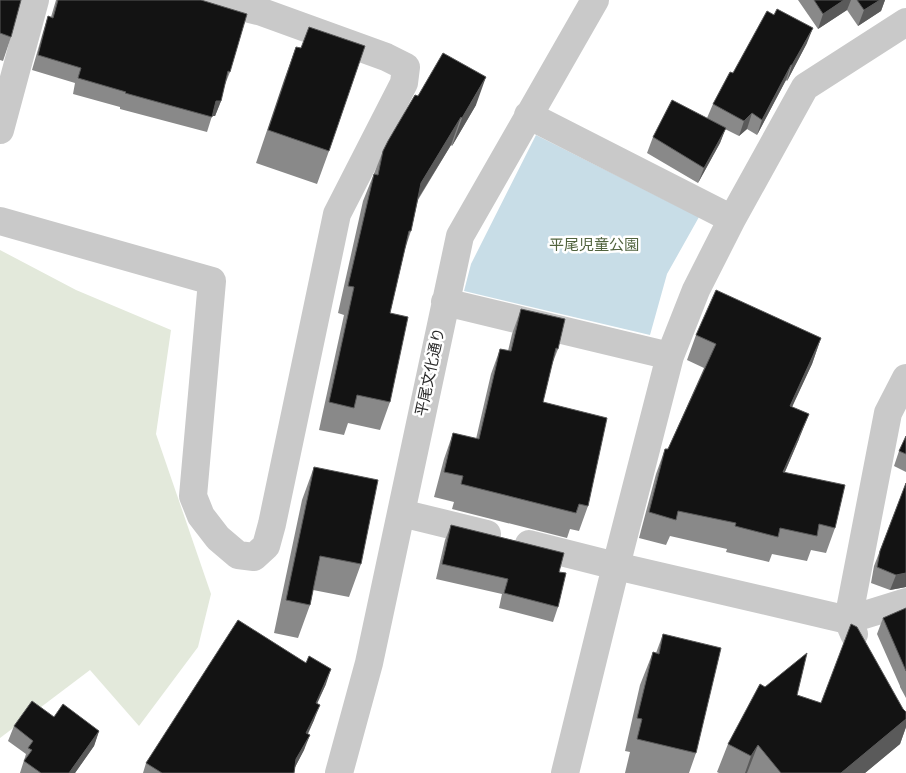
<svg xmlns="http://www.w3.org/2000/svg" width="906" height="773" font-family="Commissioner,'Noto Sans JP',sans-serif">
  <rect width="100%" height="100%" fill="#fff"/>
  <path fill="#e3e9db" d="M0 250 76 290 171 330 156 434 211 594 198 647 139 726 90 670 0 738Z"/>
  <path fill="#c8dde7" d="M536 135 699 217 667 274 650 335 464 291 471 264Z"/>
  <g fill="none" stroke-linecap="round" stroke-linejoin="round">
    <path stroke="#c9c9c9" stroke-width="28" d="M528 115 732 219
      M0 130 35 0
      M0 221 212 281 193 496 201 516 218 538 238 555 254 557 266 546 272 524 337 214 404 83 406 67 386 57 262 12 213 0
      M445 302 670 356
      M401 513 487 534
      M529 544 616 566 848 620 906 602
      M854 634 848 620 888 413 906 378
      M339 773 369 663 460 236 595 0
      M565 773 616 566 670 356 696 290 732 219 805 87 906 22"/>
  </g>
  <path fill="#898989" d="M0 0 11 37 3 61 0 60Z
    M56 0H201L230 72 224 87 221 101 215 116H212L207 132 120 109V107L73 94 75 83 32 70 43 32 48 16 51 17Z
    M798 0H885L881 11 858 26 847 10 818 29Z
    M807 43 787 81 786 80 757 135 747 129 739 136 725 129 720 143 698 183 647 153 653 137 707 118 713 104 733 73Z
    M296 47 329 151 317 184 256 163 284 80Z
    M418 96 476 105 452 146 451 145 418 200 411 231 405 249 390 313V402L380 430 348 423 344 435 319 430 344 315 338 313 363 201 383 151Z
    M521 309 558 349 551 367 543 402 588 506 579 531 570 529 567 538 452 509 454 502 434 497 444 459 453 433 476 439 491 374 500 349 508 351 512 334Z
    M696 335 821 338 812 364 792 406 799 439 785 472 835 528 826 553 811 550 807 561 772 554 769 562 726 552 727 549 670 536 666 545 639 538 656 474 665 449H668L704 368 687 360Z
    M906 436V472L894 466 899 451Z
    M314 467 361 564 349 597 313 590 310 605 298 638 274 633 302 500Z
    M906 483V587L890 590 871 583 874 566Z
    M451 525 559 572 558 607 553 622 499 608 502 594 436 579 445 540Z
    M906 608V698L900 687V686L877 634 883 618Z
    M663 634 696 753 689 773H625L630 752 625 751 640 685 653 652 656 653Z
    M326 684 317 704 314 720 308 734 304 750 295 767 294 773H143L146 763Z
    M765 687 821 703 903 709 906 712V727L900 744 865 773H719L717 772 728 744Z
    M54 717 99 731 94 746 75 773H20L26 754 8 741 14 726Z"/>
  <path fill="#5a5a5a" d="M844 0H851L847 10 818 29 823 14Z
    M880 0H885L881 11 858 26 864 10Z
    M813 28 807 43 787 81 792 65Z
    M791 65 786 80 757 135 762 120Z
    M486 77 476 105 452 146 462 118Z
    M216 101H221L215 116H211Z
    M752 113 747 129 739 136 744 121Z
    M461 117 451 145 411 210 421 183Z
    M726 128 720 143 698 183 704 168Z
    M821 338 812 364 781 431 790 406Z
    M809 414 799 439 774 497 783 472Z
    M906 573V587L890 590 896 575Z
    M331 669 326 684 310 718 316 703Z
    M320 705 314 720 301 748 306 733Z
    M906 719V727L900 744 865 773H841Z
    M99 731 94 746 75 773H69Z
    M310 735 304 750 292 773 296 759Z
    M758 745 747 773H745L751 756Z"/>
  <path fill="#131313" stroke="#5a5a5a" d="M0 0H21L11 37 0 33Z
    M58 0H201L247 14 230 72 228 71 221 101H216L212 117 125 93 126 92 78 78 81 68 38 55 48 16 53 18Z
    M814 0H844L823 14Z
    M857 0H880L864 10Z
    M777 9 813 28 792 65H791L762 120 752 113 744 121 713 104 730 72 733 73 767 11 774 15Z
    M309 27 365 46 329 151 268 130 296 47 301 48Z
    M443 53 486 77 462 118 461 117 421 183 411 231H409L390 313 408 317 390 402 357 395 354 408 329 402 354 287 348 286 374 174 378 175 383 151 388 141 415 95 418 96Z
    M672 100 726 128 704 168 653 137Z
    M716 290 821 338 790 406 809 414 783 472 845 485 835 528 819 524 817 536 780 528 778 537 735 526 736 523 678 511 676 520 649 512 665 449H668L716 344 696 335Z
    M521 309 565 319 558 349 556 348 543 402 607 418 588 506 579 504 576 513 461 484 463 476 444 472 453 433 479 439 500 349 511 351Z
    M906 436V454L899 451Z
    M314 467 378 480 361 564 320 556 310 605 286 600Z
    M906 483V573L896 575 877 567 880 551Z
    M451 525 564 553 559 572 566 573 558 607 504 593 508 579 442 564Z
    M906 608V671L883 618Z
    M238 620 306 663 309 656 331 669 316 703 320 705 306 733 310 735 296 759 294 773H162L146 763Z
    M851 624 857 627 903 709 906 712V719L841 773H781L758 745 751 756 728 744 760 684 765 687 807 653 797 695 821 703Z
    M663 634 721 648 696 753 637 739 642 719 637 718 653 652 659 654Z
    M32 701 54 717 63 704 99 731 69 773H41L24 761 32 750 28 748 33 741 14 726Z"/>
  <g text-anchor="middle" stroke-width="5" stroke-linejoin="round" paint-order="stroke">
    <g font-size="15" fill="#51633e" stroke="#fff">
      <text x="594" y="250">平尾児童公園</text>
    </g>
    <g font-size="15" fill="#2c2c2c" stroke="#fff">
      <text transform="translate(430 372) rotate(-78)" y="5">平尾文化通り</text>
    </g>
  </g>
</svg>
